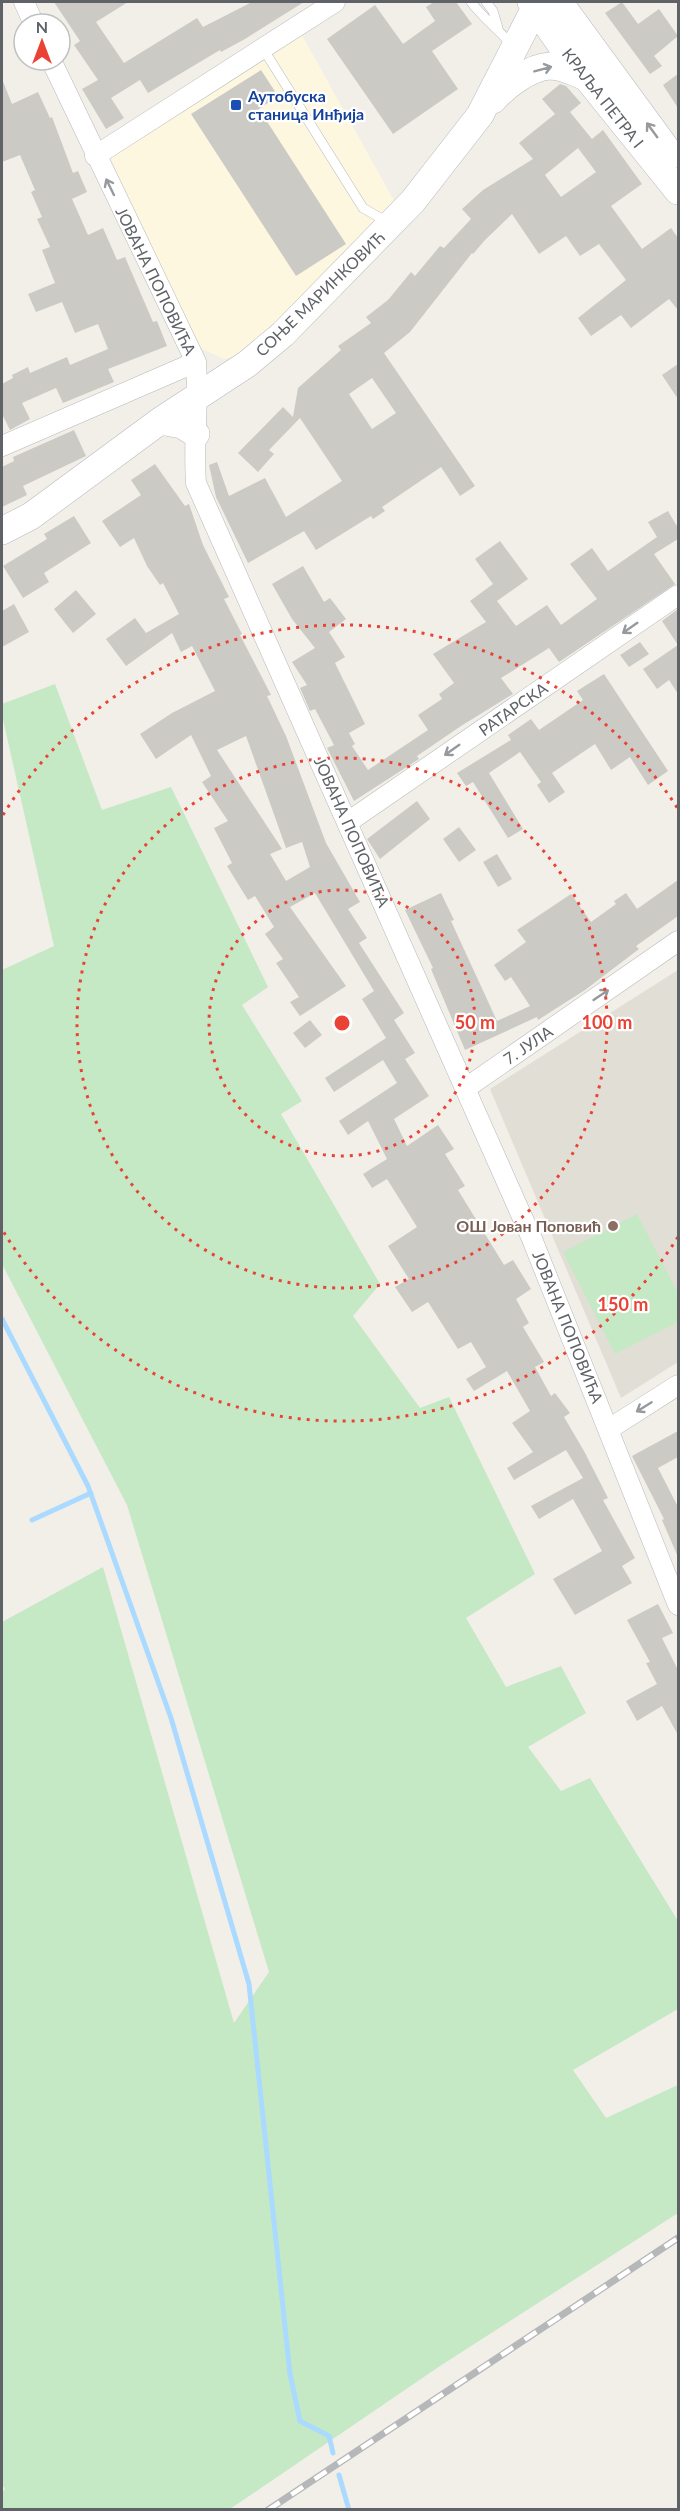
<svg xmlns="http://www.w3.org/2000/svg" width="680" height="2511" font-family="Lato,sans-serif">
  <rect width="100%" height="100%" fill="#f1efe8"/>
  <path fill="#fef7e0" d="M299 30 397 206 246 354 224 359 200 348 104 154Z"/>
  <path fill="#e1ded6" d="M678 970V1362L621 1398 490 1089Z"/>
  <path fill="#c5e8c5" d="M55 684 102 810 171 787 268 987 242 1005 302 1101 281 1114 380 1284 353 1316 420 1408 449 1397 535 1574 466 1618 506 1687 561 1666 586 1713 528 1747 561 1791 590 1778 678 1921V2009L573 2070 606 2118 678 2085V2213L440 2366 230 2509H2V2492L5 2489 2 2484V1622L103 1567 234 2023 269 1972 127 1505 2 1264V970L54 946 2 715V704Z
    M637 1214 678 1293V1322L615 1354 563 1252Z"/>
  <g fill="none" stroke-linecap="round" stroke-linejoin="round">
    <path stroke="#aadaff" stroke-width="5" d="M2 1319 88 1486 171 1718 249 1984 290 2374 300 2421 329 2436 333 2453
      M32 1520 91 1493
      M339 2475 349 2510"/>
  </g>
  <path fill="#cccac5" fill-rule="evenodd" d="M54 2H128L96 22 124 63 197 18 203 27 252 2H304L245 39 221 52 220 50 148 93 140 80 111 98 124 118 106 129 82 89 98 80 74 45 80 41Z
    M434 2H456L472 24 432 51 458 89 393 134 327 39 375 5 403 44 435 21 426 7Z
    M622 2 638 24 659 9 678 36 654 56 662 66 650 74 605 13Z
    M261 70 278 96 259 109 346 244 296 276 191 114Z
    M678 74V108L663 85Z
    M2 79 12 104 38 92 50 118 52 117 73 173 78 171 87 192 72 199 88 235 103 228 117 260 125 257 153 322 157 321 167 346 108 369 114 382 63 403 56 388 22 403 30 419 10 430 2 414V384L13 378 12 375 28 367 30 373 67 357 70 365 108 349 98 324 75 333 62 302 36 312 28 294 55 283 42 250 50 247 37 219 42 217 31 192 35 190 20 155 2 162Z
    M560 84 566 86 581 103 570 112 592 139 603 130 642 184 611 206 642 249 671 228 678 238V310L669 299 631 328 621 315 591 336 578 318 626 280 599 244 580 256 566 236 539 254 512 214 485 240 473 254 472 253 410 332 384 353 475 486 460 496 441 467 382 507 385 511 373 519 371 516 316 550 304 531 248 563 216 497 209 465 217 462 229 496 265 478 286 517 342 481 300 418 269 450 274 454 258 472 238 453 283 407 293 417 298 388 341 350 338 346 371 323 366 317 388 300 411 272 415 276 440 246 444 248 471 219 462 209 483 190 533 159 519 143 555 114 542 99ZM578 148 596 172 561 197 545 175ZM372 378 396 413 372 429 349 394Z
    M678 364V399L662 375Z
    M74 430 86 456 23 486 27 495 2 507V467L14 461 13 457Z
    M155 464 185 506 189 504 203 545 229 597 224 599 242 634 240 635 271 695 267 696 286 736 326 843 360 902 348 909 367 938 359 943 404 1013 394 1020 415 1053 405 1059 429 1096 394 1119 407 1146 438 1125 454 1149 445 1154 465 1186 458 1190 504 1265 513 1260 531 1289 516 1299 529 1323 523 1327 544 1362 535 1367 551 1396 555 1393 570 1413 564 1417 584 1451 608 1498 603 1500 635 1558 622 1566 632 1583 575 1615 553 1579 602 1551 573 1499 539 1519 531 1506 583 1478 566 1450 514 1480 507 1468 533 1452 512 1423 530 1411 507 1371 474 1391 466 1379 486 1367 471 1342 458 1349 428 1302 412 1312 395 1287 409 1279 388 1246 417 1227 387 1179 372 1188 363 1174 387 1159 368 1121 348 1135 339 1121 397 1083 383 1060 334 1092 325 1078 386 1038 362 999 374 991 315 893 290 907 346 986 300 1016 290 1002 299 997 276 963 283 959 265 934 274 927 255 896 248 900 227 866 232 863 214 828 228 821 202 782 211 776 191 735 156 759 140 734 172 713 215 691 192 646 181 652 172 633 126 666 106 639 135 618 146 633 179 614 163 583 160 585 147 566 134 538 120 547 102 521 141 495 131 480ZM246 736 286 848 302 842 310 867 286 881 270 854 282 849 217 750Z
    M668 511 678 528V539L654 554 675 584 559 662 549 648 501 678 513 694 461 726 417 756 419 759 354 801 327 748 334 745 315 709 310 711 300 688 307 685 292 662 315 648 292 619 272 584 303 566 324 602 330 598 346 619 329 632 345 657 335 663 365 724 349 733 355 744 352 746 368 770 428 730 418 715 442 699 439 694 454 683 433 654 486 622 470 601 493 584 475 559 500 541 528 579 497 601 516 626 547 605 561 625 597 599 570 564 592 548 608 571 657 537 648 522Z
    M74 516 91 543 44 573 49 582 23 598 3 566 47 539 44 534Z
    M76 590 96 614 73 633 54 609Z
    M14 604 29 632 2 647V611Z
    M678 609V645L662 621Z
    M640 642 649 654 629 667 620 655Z
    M678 645V694L669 680 657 689 643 669Z
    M604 674 668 771 648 785 630 757 611 770 595 744 552 773 565 792 549 803 537 785 541 782 520 752 489 773 523 829 508 838 473 782 466 786 457 773 511 740 508 735 531 719 539 730 583 700 577 691Z
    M417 801 430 819 380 859 367 839Z
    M459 827 476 850 459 862 443 839Z
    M497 854 512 879 498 887 483 862Z
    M678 880V916L636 946 639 949 585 990 538 1020 537 1017 465 1050 431 969 433 968 405 910 441 893 454 920 451 921 497 1021 530 1006 511 977 505 981 494 965 526 942 517 930 571 894 591 922 616 904 614 901 626 893 637 909Z
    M310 1020 322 1035 305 1048 293 1033Z
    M678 1431V1457L658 1468 678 1507V1557L662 1520 664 1519 632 1456Z
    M658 1604 673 1633 662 1638 678 1670V1735L662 1706 637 1721 626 1701 657 1684 646 1663 650 1662 627 1620Z"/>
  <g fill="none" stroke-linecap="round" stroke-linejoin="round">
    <g stroke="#b5b8bc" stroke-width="10">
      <path id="lane" d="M471 2C483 18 499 30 513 46
        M486 2 493 11 498 28
        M262 47 363 208 389 223"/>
    </g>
    <g stroke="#b5b8bc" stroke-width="21">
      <path id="street" d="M24 2 34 24
        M51 60 196 362C199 403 193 443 196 483L532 1239 678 1605
        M95 156 335 2
        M2 446 196 362
        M348 822 678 595
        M466 1088 678 941
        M609 1429 678 1385"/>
    </g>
    <g stroke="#b6babf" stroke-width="28">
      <path id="secondary" d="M531 2 566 52 678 191
        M559 2 671 155
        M493 100C505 86 530 67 550 66 563 66 575 73 586 77
        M160 421 182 425 196 434
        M2 531 31 516 160 421 247 364 283 334 413 201 480 115 538 2"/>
    </g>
    <use href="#lane" stroke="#fff" stroke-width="9"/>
    <use href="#street" stroke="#fff" stroke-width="20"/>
    <use href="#secondary" stroke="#fff" stroke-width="27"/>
    <g stroke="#b6b7b8" stroke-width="7">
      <path id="rail" d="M268 2510 678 2238"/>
    </g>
    <use href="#rail" stroke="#fff" stroke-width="4.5" stroke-dasharray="14" stroke-linecap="butt"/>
  </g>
  <defs><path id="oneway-shaft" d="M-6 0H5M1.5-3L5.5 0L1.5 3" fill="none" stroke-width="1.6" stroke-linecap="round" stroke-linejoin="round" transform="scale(1.5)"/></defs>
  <g stroke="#979a9d">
    <use href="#oneway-shaft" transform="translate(543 69) rotate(-15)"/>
    <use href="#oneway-shaft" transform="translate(652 130) rotate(-126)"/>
    <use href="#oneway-shaft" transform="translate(110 187) rotate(-116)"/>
    <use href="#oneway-shaft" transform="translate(630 628) rotate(145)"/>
    <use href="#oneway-shaft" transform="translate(452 750) rotate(145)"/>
    <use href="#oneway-shaft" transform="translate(601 995) rotate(-34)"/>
    <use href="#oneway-shaft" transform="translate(644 1407) rotate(148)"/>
  </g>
  <g fill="none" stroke="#ea4335" stroke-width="3" stroke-dasharray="3 6">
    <circle cx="342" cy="1023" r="133"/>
    <circle cx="342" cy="1023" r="265"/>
    <path d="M678 1237A398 398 0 0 1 3 1231M3 815A398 398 0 0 1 678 809"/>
  </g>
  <rect fill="#1a4fb4" stroke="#fff" stroke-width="2" x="230" y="99" width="12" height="12" rx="3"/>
  <circle fill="#8d6e63" stroke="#fff" stroke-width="2" cx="613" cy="1226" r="6"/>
  <g text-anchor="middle" stroke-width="4.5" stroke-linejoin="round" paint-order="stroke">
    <g font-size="16" font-weight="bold" fill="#164399" stroke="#fff" text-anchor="start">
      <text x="248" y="102">Аутобуска<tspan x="248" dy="18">станица Инђија</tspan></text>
    </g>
    <g font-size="16" fill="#5f6368" stroke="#fff">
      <text transform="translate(603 98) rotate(52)" y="6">КРАЉА ПЕТРА I</text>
      <text transform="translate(156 281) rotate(64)" y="6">ЈОВАНА ПОПОВИЋА</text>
      <text transform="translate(320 294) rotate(-44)" y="6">СОЊЕ МАРИНКОВИЋ</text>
      <text transform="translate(513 709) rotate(-35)" y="6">РАТАРСКА</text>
      <text transform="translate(352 832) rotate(66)" y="6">ЈОВАНА ПОПОВИЋА</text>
      <text transform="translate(528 1045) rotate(-34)" y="6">7. ЈУЛА</text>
      <text transform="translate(568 1327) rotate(68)" y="6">ЈОВАНА ПОПОВИЋА</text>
    </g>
    <g font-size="16" font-weight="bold" fill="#785e54" stroke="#fff" text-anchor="end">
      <text x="601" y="1232">ОШ Јован Поповић</text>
    </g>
  </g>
  <circle cx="342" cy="1023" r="9" fill="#ea4335" stroke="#fff" stroke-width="3"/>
  <g font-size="18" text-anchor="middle" font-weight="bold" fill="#ea4335" stroke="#fff" stroke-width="4.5" stroke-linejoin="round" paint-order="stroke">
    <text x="475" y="1029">50 m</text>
    <text x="607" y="1029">100 m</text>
    <text x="623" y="1311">150 m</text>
  </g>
  <rect width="680" height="2511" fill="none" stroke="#5f6368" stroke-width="6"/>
  <g transform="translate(42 42)"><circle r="28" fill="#ffffff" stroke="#bfc1c3" stroke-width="1.5"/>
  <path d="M0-4.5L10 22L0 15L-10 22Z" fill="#ea4335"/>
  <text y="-9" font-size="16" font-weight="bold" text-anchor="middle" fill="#5f6368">N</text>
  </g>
</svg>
